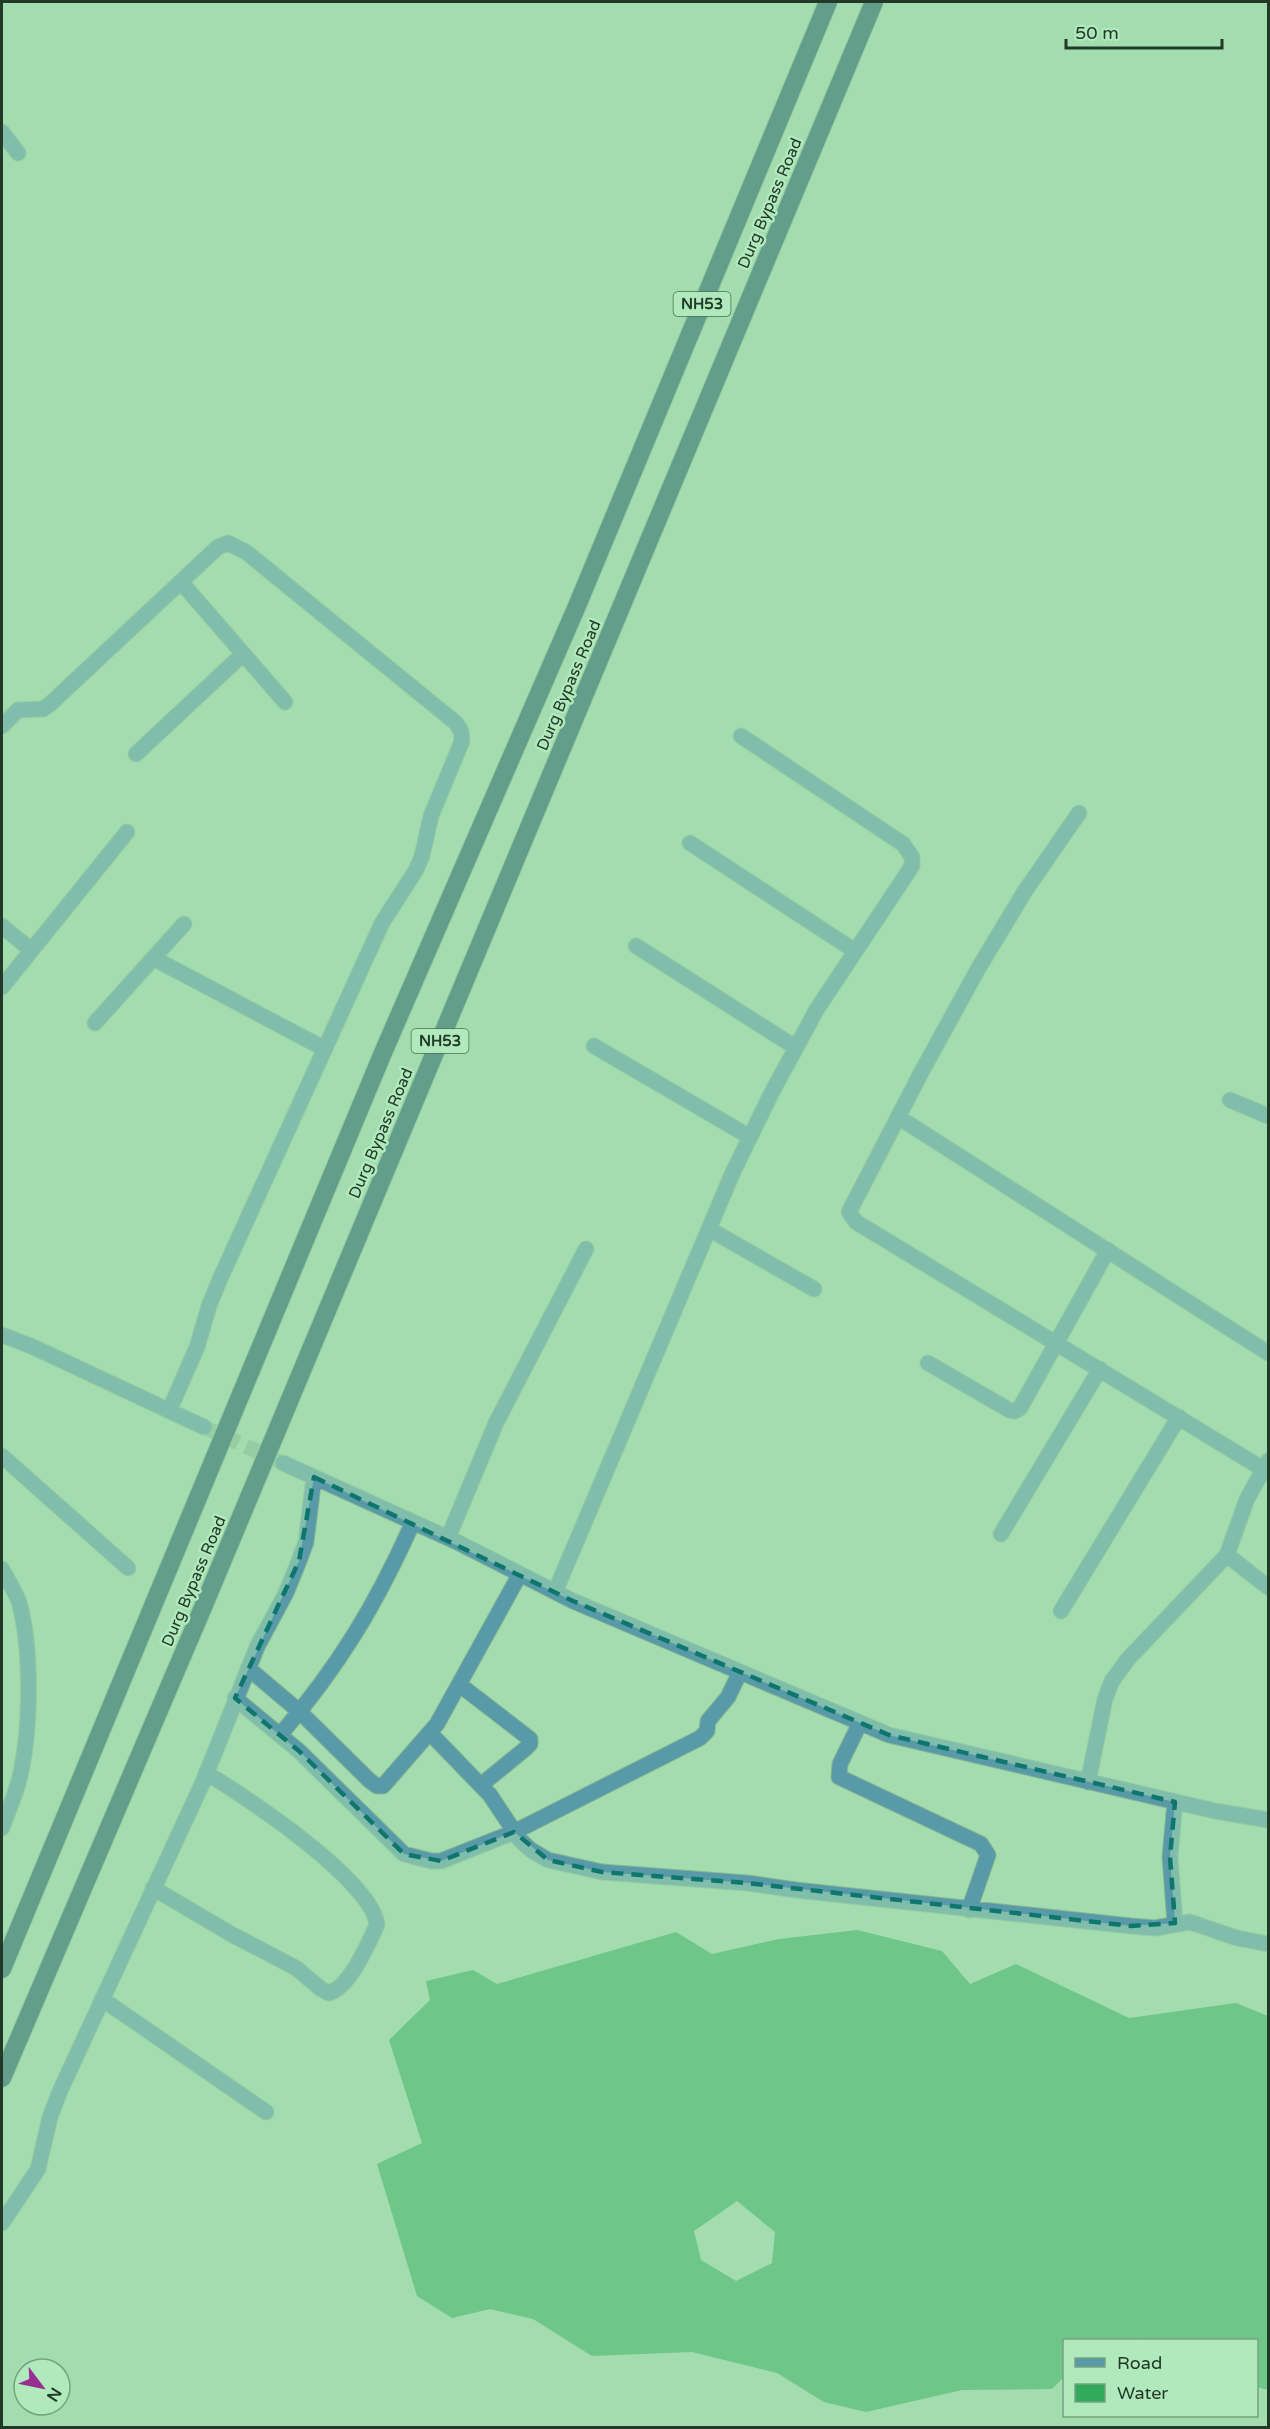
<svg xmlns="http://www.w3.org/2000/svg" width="1270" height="2429" font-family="'Varela Round',sans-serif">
  <rect width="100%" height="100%" fill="#a3dcaf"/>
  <path fill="#31aa5c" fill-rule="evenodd" d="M857 1930 942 1951 970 1984 1016 1964 1129 2018 1236 2003 1268 2016V2390L1257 2387 1256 2340H1146L1141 2338 1130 2340H1064V2377L1052 2389 962 2390 866 2412 824 2402 777 2373 692 2352 592 2356 533 2319 490 2309 452 2318 417 2296 377 2164 422 2143 389 2040 430 2000 426 1981 473 1970 497 1984 676 1932 712 1954 779 1939ZM737 2201 775 2232 772 2263 736 2281 701 2260 694 2231Z"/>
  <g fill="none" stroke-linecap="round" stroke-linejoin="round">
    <path stroke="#89bb94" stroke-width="15" stroke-dasharray="15 8" stroke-linecap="butt" d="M204 1427 283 1463"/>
    <g stroke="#87b891" stroke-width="17">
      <path id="minor" d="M2 132 18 153
        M181 582 285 702
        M2 726 18 710 43 709 49 705 218 547 228 543 246 552 456 723 461 731 462 741 431 816 422 856 416 870 382 923 220 1279 209 1306 197 1347 169 1411
        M136 754 243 654
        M1079 813 1025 891 978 969 922 1071 849 1212 856 1222 1268 1472
        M690 843 855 951
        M2 926 31 950
        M636 946 795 1047
        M153 958 325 1049
        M2 987 127 832
        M95 1023 184 924
        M594 1046 750 1137
        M1230 1100 1268 1116
        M898 1117 1268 1353
        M709 1229 814 1289
        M2 1335 31 1346 204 1427
        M928 1363 1009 1410 1015 1411 1020 1408 1108 1250
        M2 1456 128 1568
        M283 1463 457 1542 573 1601 889 1735 1215 1811 1268 1820
        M1001 1534 1100 1369
        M448 1538 496 1423 586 1249
        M1227 1555 1268 1587
        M2 1569C7 1579 15 1591 19 1602 32 1649 31 1728 20 1776 16 1794 8 1811 2 1828
        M555 1592 733 1172 772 1092 817 1009 912 866V857L903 844 741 736
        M1061 1611 1179 1417
        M248 1668 300 1712 370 1781 377 1786H383L437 1724 520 1574
        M460 1685 530 1739V1744L525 1749 481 1785
        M235 1698 299 1751 404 1854 431 1861H441L514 1832 700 1738 707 1731 708 1721 728 1697 740 1672
        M860 1723 840 1764 839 1777 981 1844 988 1855 969 1910
        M430 1733 490 1795 520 1840 531 1850 548 1860 602 1872 747 1883 796 1890 1131 1926 1155 1928 1190 1922 1237 1938 1268 1944
        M280 1735C339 1666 376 1605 413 1522
        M1088 1782 1105 1699 1112 1681 1128 1659 1227 1555 1247 1499 1268 1461
        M1175 1802 1170 1857 1175 1923
        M153 1888 231 1934 296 1968 321 1989 329 1993C350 1987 368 1944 377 1925 373 1881 245 1796 206 1773
        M102 1999 266 2112
        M2 2223 38 2169 50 2117 60 2091 203 1782 257 1647 286 1593 299 1561 306 1542 314 1477"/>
    </g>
    <g stroke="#87b891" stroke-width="20">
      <path id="highway" d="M2 1969 382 1055 577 606 828 2
        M2 2078 204 1605 874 2"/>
    </g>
    <use href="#minor" stroke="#589aa7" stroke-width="15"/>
    <use href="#highway" stroke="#16535d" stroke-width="18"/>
  </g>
  <path d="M0 0H1270V2429H0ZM314 1477 573 1601 889 1735 1175 1802 1170 1857 1175 1923 1131 1926 747 1883 602 1872 548 1860 514 1832 441 1861 404 1854 299 1751 235 1698 299 1561Z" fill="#a3dcaf" fill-opacity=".55" fill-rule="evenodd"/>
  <path fill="none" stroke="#0f766e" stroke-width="4.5" stroke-dasharray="12 8" stroke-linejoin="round" d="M314 1477 573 1601 889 1735 1175 1802 1170 1857 1175 1923 1131 1926 747 1883 602 1872 548 1860 514 1832 441 1861 404 1854 299 1751 235 1698 299 1561Z"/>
  <g text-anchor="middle" stroke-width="5" stroke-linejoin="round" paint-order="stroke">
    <g fill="#b0e9bc" stroke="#4d6e54" stroke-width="1.5">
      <rect x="673.5" y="292" width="57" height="24" rx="4.5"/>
      <rect x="411.5" y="1029" width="57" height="24" rx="4.5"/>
    </g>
    <g font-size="15" font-weight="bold" fill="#223928">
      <text x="702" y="309">NH53</text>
      <text x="440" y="1046">NH53</text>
    </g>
    <g font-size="16" fill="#223928" stroke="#b0e9bc">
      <text transform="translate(769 203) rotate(-67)" y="6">Durg Bypass Road</text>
      <text transform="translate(568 685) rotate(-67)" y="6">Durg Bypass Road</text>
      <text transform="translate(380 1133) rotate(-67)" y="6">Durg Bypass Road</text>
      <text transform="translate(193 1581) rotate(-67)" y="6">Durg Bypass Road</text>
    </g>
  </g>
  <rect width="1270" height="2429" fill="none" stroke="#223928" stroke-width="6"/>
  <rect x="1063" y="2339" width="195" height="78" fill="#b0e9bc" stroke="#77a381" stroke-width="1.5"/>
  <rect x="1075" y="2358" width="30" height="9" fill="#589aa7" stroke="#77a381" stroke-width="1.5"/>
  <text x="1117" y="2369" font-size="18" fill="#223928">Road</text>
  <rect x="1075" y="2384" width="30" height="18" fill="#31aa5c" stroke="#77a381" stroke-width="1.5"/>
  <text x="1117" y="2399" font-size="18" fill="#223928">Water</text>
  <g transform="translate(42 2387) rotate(122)"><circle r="28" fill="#b0e9bc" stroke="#77a381" stroke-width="1.5"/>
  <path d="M0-4.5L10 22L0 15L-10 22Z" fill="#982e90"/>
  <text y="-9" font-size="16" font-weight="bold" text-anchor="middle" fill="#223928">N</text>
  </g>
  <path d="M1066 39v9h156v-9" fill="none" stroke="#223928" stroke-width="3"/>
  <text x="1075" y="39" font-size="18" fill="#223928" stroke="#b0e9bc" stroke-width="4.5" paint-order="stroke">50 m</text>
</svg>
